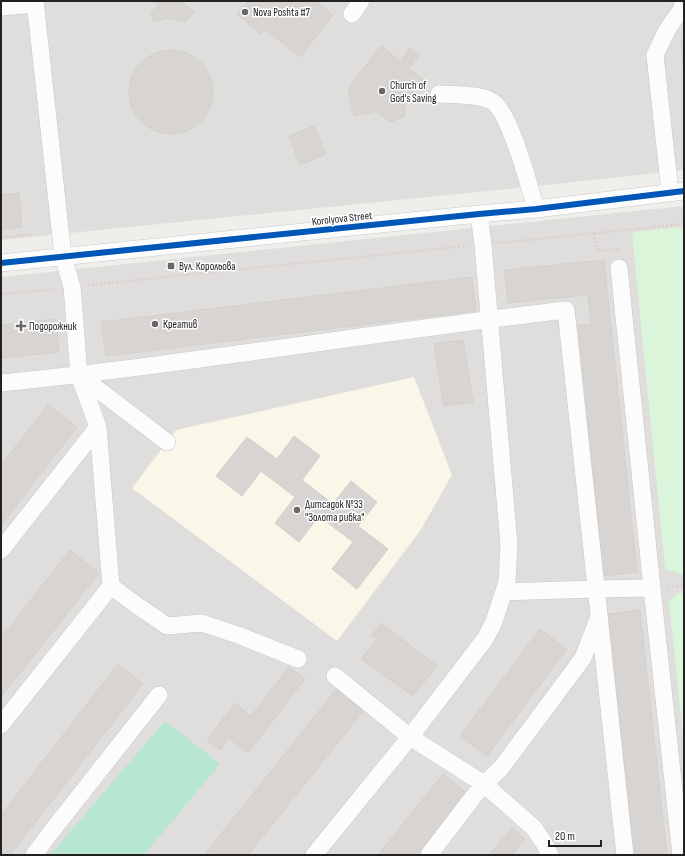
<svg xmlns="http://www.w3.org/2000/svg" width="685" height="856" font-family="'Sofia Sans Condensed',sans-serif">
  <rect width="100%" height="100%" fill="#f0eeeb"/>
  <path fill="#dfdedc" d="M1 1H684V170L537 186 1 240Z
    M684 206V855H1V277Z"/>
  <path fill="#f8f7e8" d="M414 377 452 475 420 531 337 641 132 488 176 430Z"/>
  <path fill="#dededc" d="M66 1H182L291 97 314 126 347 165 343 181 124 205 123 196 87 163 66 164 51 22Z"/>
  <path fill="#daf5da" d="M684 227V575L665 569 632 232Z
    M679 593H684V745L669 603 675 595Z"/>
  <path fill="#b7e6d2" d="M165 721 220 764 144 855H50Z"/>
  <path fill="#d7d4d2" stroke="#d3d0cc" d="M152 1H182L194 12 186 22 165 18 159 21H154L151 15 154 10 159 6Z
    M248 1H315L333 15 300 57 265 29 261 34 237 14Z
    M681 41H684V75Z
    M381 46 400 61 410 48 419 55 409 68 423 80 405 102V116L390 122 376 111 354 116 348 88Z
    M129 92a42 42 0 1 1 84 0a42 42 0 1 1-84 0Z
    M314 126 326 154 300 165 289 136Z
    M19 193 22 227 1 229V195Z
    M604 260 637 572 604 576 578 325 591 324 588 295 508 303 504 270Z
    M472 277 476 311 106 356 101 322Z
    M56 319 59 352 1 358V325Z
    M463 340 473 402 444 406 434 344Z
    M48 405 77 427 1 525V465Z
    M294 436 320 456 302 480 333 504 351 481 377 502 358 526 388 549 357 589 332 569 353 542 319 516 299 542 275 523 295 497 261 471 242 496 216 476 247 437 277 459Z
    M70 550 99 573 1 697V638Z
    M640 610 667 855H634L608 614Z
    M381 623 437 666 413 696 361 659 377 639 372 635Z
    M540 629 567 649 487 756 460 736Z
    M118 664 143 684 10 855H1V815Z
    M289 667 305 679 248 753 229 738 220 750 207 740 235 703 251 716Z
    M338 687 365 709 248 855H204Z
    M443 774 469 795 420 855H378Z
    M512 828 525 839 512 855H489Z"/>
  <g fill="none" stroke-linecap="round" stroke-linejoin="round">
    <g stroke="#c9c8c7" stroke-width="18">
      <path id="minor" d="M35 1 63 256 72 287 79 375 98 427 111 586 135 604 167 626 202 623 238 635 298 659
        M1 7 35 4
        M352 14 361 1
        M439 94C453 95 482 94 493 102 511 115 529 186 536 209
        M670 192 655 55 667 30 683 7V1
        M1 263 479 214 536 209 684 191
        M619 268 652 588 681 855
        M79 375 167 442
        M1 383C190 364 377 332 566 310L625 855
        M1 550 98 427
        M504 592 596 589 652 588
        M335 676 410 737 484 784 534 828 544 843 550 855
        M1 725 111 586
        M34 855 51 832 159 695
        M314 855 410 737 485 639 493 624 507 582 509 545 483 245 479 214
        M429 855 474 796 484 784 501 768 583 658 598 619"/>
    </g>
    <path stroke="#dccecd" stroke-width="2.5" stroke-dasharray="2 2" stroke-linecap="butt" d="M594 233 597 251 618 249V252
      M1 238 33 234
      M499 243 684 224
      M88 285 467 246
      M1 294 55 289
      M668 587 684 585"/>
    <use href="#minor" stroke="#fdfcfc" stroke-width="17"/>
    <g stroke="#fff" stroke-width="8">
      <path id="cycleway" d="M1 263 479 214 536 209 684 191"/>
    </g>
    <use href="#cycleway" stroke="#0057b8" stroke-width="6"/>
  </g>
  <g fill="#6a6968" stroke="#fff" stroke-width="1.5">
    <circle cx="245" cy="12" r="4"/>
    <circle cx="382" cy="91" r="4"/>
    <rect x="167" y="262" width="8" height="8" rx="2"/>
    <circle cx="155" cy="324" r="4"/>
    <path d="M19 320h4v4h4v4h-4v4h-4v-4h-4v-4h4z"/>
    <circle cx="297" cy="510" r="4"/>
  </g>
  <g text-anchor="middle" stroke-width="3" stroke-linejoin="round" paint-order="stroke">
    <g font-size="11" fill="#222" stroke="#fff" text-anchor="start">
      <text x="253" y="16">Nova Poshta #7</text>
      <text x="390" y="89">Church of<tspan x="390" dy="13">God's Saving</tspan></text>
      <text x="179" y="270">Вул. Корольова</text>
      <text x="163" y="328">Креатив</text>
      <text x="29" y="330">Подорожник</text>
      <text x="305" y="508">Дитсадок №33<tspan x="305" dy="13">"Золота рибка"</tspan></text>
    </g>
    <g font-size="11" fill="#222" stroke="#fff">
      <text transform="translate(342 218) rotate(-6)" y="4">Korolyova Street</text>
    </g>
  </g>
  <rect width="685" height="856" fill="none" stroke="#222222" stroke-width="4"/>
  <path d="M549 840v6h52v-6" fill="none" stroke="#222222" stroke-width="2"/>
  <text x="555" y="840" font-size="12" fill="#222222" stroke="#ffffff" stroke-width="3" paint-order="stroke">20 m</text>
</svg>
